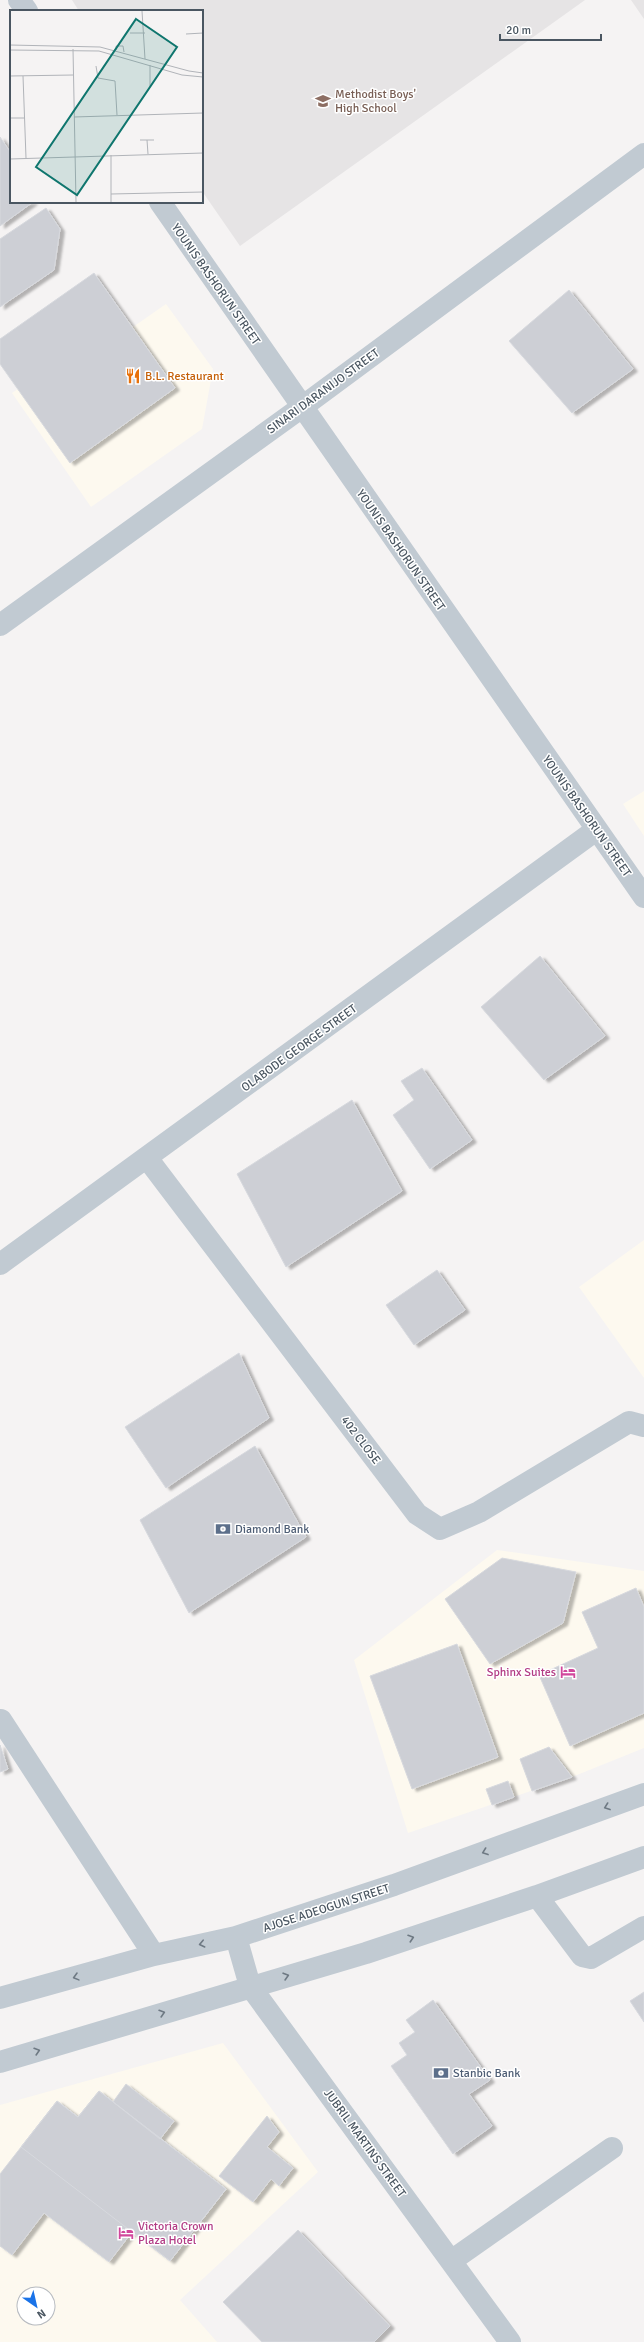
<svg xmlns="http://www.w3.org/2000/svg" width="644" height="2342" font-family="Signika,sans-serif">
  <defs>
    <filter id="shadow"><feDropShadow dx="4.5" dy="2.5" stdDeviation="1" flood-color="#0004"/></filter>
  </defs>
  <rect width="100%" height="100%" fill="#f5f3f3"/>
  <path fill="#fdf9ef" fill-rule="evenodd" d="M166 304 213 369 202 429 91 507 12 393 124 315 133 327Z
    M644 791V836L623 804Z
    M644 1240V1378L579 1287Z
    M497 1550 644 1571V1748L572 1777 408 1833 354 1660Z
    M223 2043 318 2172 180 2300 217 2342H0V2105ZM24 2294H48V2318H24Z"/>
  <path fill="#e6e4e5" d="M72 0H585L240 246 202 191V11H79Z
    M631 0H644V19Z"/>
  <path fill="#cdcfd5" stroke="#d7d9de" filter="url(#shadow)" d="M0 137 11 153V202H33L0 226Z
    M46 208 60 229 54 270 0 307V239Z
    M94 273 175 388 70 463 0 364V339Z
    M569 290 633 369 572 413 509 341Z
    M540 956 605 1036 544 1080 481 1007Z
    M422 1068 472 1140 430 1169 393 1115 414 1100 401 1081Z
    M352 1100 402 1191 286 1267 237 1174Z
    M437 1270 465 1310 414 1345 386 1305Z
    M239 1353 269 1418 166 1488 125 1427Z
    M255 1446 306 1537 189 1613 140 1520Z
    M502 1558 576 1572 563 1623 490 1664 445 1599Z
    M636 1588 644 1607V1713L570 1746 539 1675 598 1648 582 1612Z
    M457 1644 498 1757 412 1789 370 1676Z
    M0 1745 8 1769 0 1772Z
    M549 1747 572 1777 532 1791 520 1759Z
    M508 1781 514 1797 492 1805 486 1789Z
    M644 1992V2022L630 2001Z
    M433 2000 490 2080 469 2094 492 2126 453 2154 391 2066 407 2055 399 2043 415 2032 406 2020Z
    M126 2084 174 2121 160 2139 113 2102Z
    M99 2091 226 2189 170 2261 132 2232 109 2262 44 2213 12 2255 0 2246V2174L57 2101 78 2117Z
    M99 2091 226 2189 170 2261 21 2147 57 2101 78 2117Z
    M267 2116 279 2132 267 2147 293 2168 279 2186 271 2179 253 2202 219 2176Z
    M298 2230 390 2326 374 2342H262L223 2302Z"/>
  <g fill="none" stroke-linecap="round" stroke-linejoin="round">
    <path stroke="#c1cad2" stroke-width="22" d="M19 0 27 11
      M160 202 644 897
      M0 625 302 407 644 154
      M147 1158 417 1514 440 1529 479 1512 629 1422 644 1426
      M0 1264 596 830
      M1 1720 154 1955
      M537 1896 582 1956 591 1958 644 1927
      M236 1937 250 1986 510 2342
      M0 1998 154 1955 236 1937 394 1885 644 1794
      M0 2062 366 1953 537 1896 644 1857
      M451 2261 612 2148"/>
  </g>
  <defs><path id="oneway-chevron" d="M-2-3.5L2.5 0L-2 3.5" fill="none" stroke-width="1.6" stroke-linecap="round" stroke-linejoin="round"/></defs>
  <g stroke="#6e7983">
    <use href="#oneway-chevron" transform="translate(607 1807) rotate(160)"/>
    <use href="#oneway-chevron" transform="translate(485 1852) rotate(160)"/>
    <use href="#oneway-chevron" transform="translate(411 1938) rotate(-18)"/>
    <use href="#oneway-chevron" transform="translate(202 1944) rotate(167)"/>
    <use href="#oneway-chevron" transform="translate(286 1976) rotate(-16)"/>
    <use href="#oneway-chevron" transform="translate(76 1977) rotate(165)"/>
    <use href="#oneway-chevron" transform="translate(162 2013) rotate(-17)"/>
    <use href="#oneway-chevron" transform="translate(37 2051) rotate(-17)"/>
  </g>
  <defs>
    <g id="school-bare" transform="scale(1.2)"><path d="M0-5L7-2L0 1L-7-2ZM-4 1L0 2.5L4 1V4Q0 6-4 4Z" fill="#8d6e63" stroke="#fff" stroke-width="2.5" paint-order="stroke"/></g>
    <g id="restaurant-bare" transform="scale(1.2)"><path d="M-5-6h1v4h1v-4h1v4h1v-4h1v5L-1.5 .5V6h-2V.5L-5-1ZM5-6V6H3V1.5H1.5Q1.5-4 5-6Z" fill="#e8710a" stroke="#fff" stroke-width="2.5" paint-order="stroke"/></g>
    <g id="bank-bare" transform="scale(1.2)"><path d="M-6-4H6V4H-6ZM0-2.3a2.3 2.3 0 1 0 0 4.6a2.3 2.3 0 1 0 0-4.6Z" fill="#5c6f8a" stroke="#fff" stroke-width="2.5" paint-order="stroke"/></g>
    <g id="hotel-bare" transform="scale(1.2)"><path d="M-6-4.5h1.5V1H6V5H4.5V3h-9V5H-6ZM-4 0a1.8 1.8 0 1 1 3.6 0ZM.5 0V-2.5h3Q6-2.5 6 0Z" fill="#d1479c" stroke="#fff" stroke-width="2.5" paint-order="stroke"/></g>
  </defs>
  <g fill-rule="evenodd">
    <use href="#school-bare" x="323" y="101"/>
    <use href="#restaurant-bare" x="133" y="376"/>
    <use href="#bank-bare" x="223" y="1529"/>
    <use href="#hotel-bare" x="568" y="1672"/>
    <use href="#bank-bare" x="441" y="2073"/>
    <use href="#hotel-bare" x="126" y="2233"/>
  </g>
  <g text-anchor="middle" stroke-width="3" stroke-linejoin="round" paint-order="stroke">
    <g font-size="12" fill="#785e54" stroke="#fff" text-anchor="start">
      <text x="335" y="98">Methodist Boys'<tspan x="335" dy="14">High School</tspan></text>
    </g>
    <g font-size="12" fill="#4a5661" stroke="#fff">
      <text transform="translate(216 284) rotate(55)" y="4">YOUNIS BASHORUN STREET</text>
      <text transform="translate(323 391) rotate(-36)" y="4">SINARI DARANIJO STREET</text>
      <text transform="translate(401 550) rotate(55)" y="4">YOUNIS BASHORUN STREET</text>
      <text transform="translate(587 816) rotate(55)" y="4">YOUNIS BASHORUN STREET</text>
      <text transform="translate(299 1048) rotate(-36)" y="4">OLABODE GEORGE STREET</text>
      <text transform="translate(361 1440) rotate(53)" y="4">402 CLOSE</text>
      <text transform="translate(326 1908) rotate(-18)" y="4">AJOSE ADEOGUN STREET</text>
      <text transform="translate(365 2143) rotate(54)" y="4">JUBRIL MARTINS STREET</text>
    </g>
    <g font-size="12" fill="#c56008" stroke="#fff" text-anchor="start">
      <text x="145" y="380">B.L. Restaurant</text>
    </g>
    <g font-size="12" fill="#4e5e75" stroke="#fff" text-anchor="start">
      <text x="235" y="1533">Diamond Bank</text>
      <text x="453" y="2077">Stanbic Bank</text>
    </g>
    <g font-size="12" fill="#b23c85" stroke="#fff" text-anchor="end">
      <text x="556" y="1676">Sphinx Suites</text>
      <text x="138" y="2230" text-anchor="start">Victoria Crown<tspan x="138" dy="14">Plaza Hotel</tspan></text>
    </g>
  </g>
  <g transform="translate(10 10)">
    <rect width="193" height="193" fill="#f5f3f3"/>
    <path fill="none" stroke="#b1b4b9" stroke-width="1" d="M132 1 135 49M120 23H135M176 24 193 23M0 35 90 37 179 61 193 63M63 39 66 192M0 40 89 41 172 65 193 67M106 40V36H113L114 42M86 56 88 68 105 71 107 105M0 66 63 65M13 66 16 148M140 76V55M64 107 193 103M0 108H15M130 130H144M137 130 138 144M101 145V192M0 149 193 143M101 184 193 182"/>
    <path fill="#0f766e" fill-opacity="0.15" stroke="#0f766e" stroke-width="2" d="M126 9 167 37 67 185 26 157Z"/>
    <rect width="193" height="193" fill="none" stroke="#4a5661" stroke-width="2"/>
  </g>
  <g transform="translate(36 2306) rotate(146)"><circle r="19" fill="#ffffff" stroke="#b7bbc0"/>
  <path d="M0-3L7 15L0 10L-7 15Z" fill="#1a73e8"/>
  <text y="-6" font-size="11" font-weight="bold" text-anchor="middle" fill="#4a5661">N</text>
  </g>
  <path d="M500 34v6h101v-6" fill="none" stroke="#4a5661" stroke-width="2"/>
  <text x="506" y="34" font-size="12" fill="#4a5661" stroke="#ffffff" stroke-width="3" paint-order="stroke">20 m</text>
</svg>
